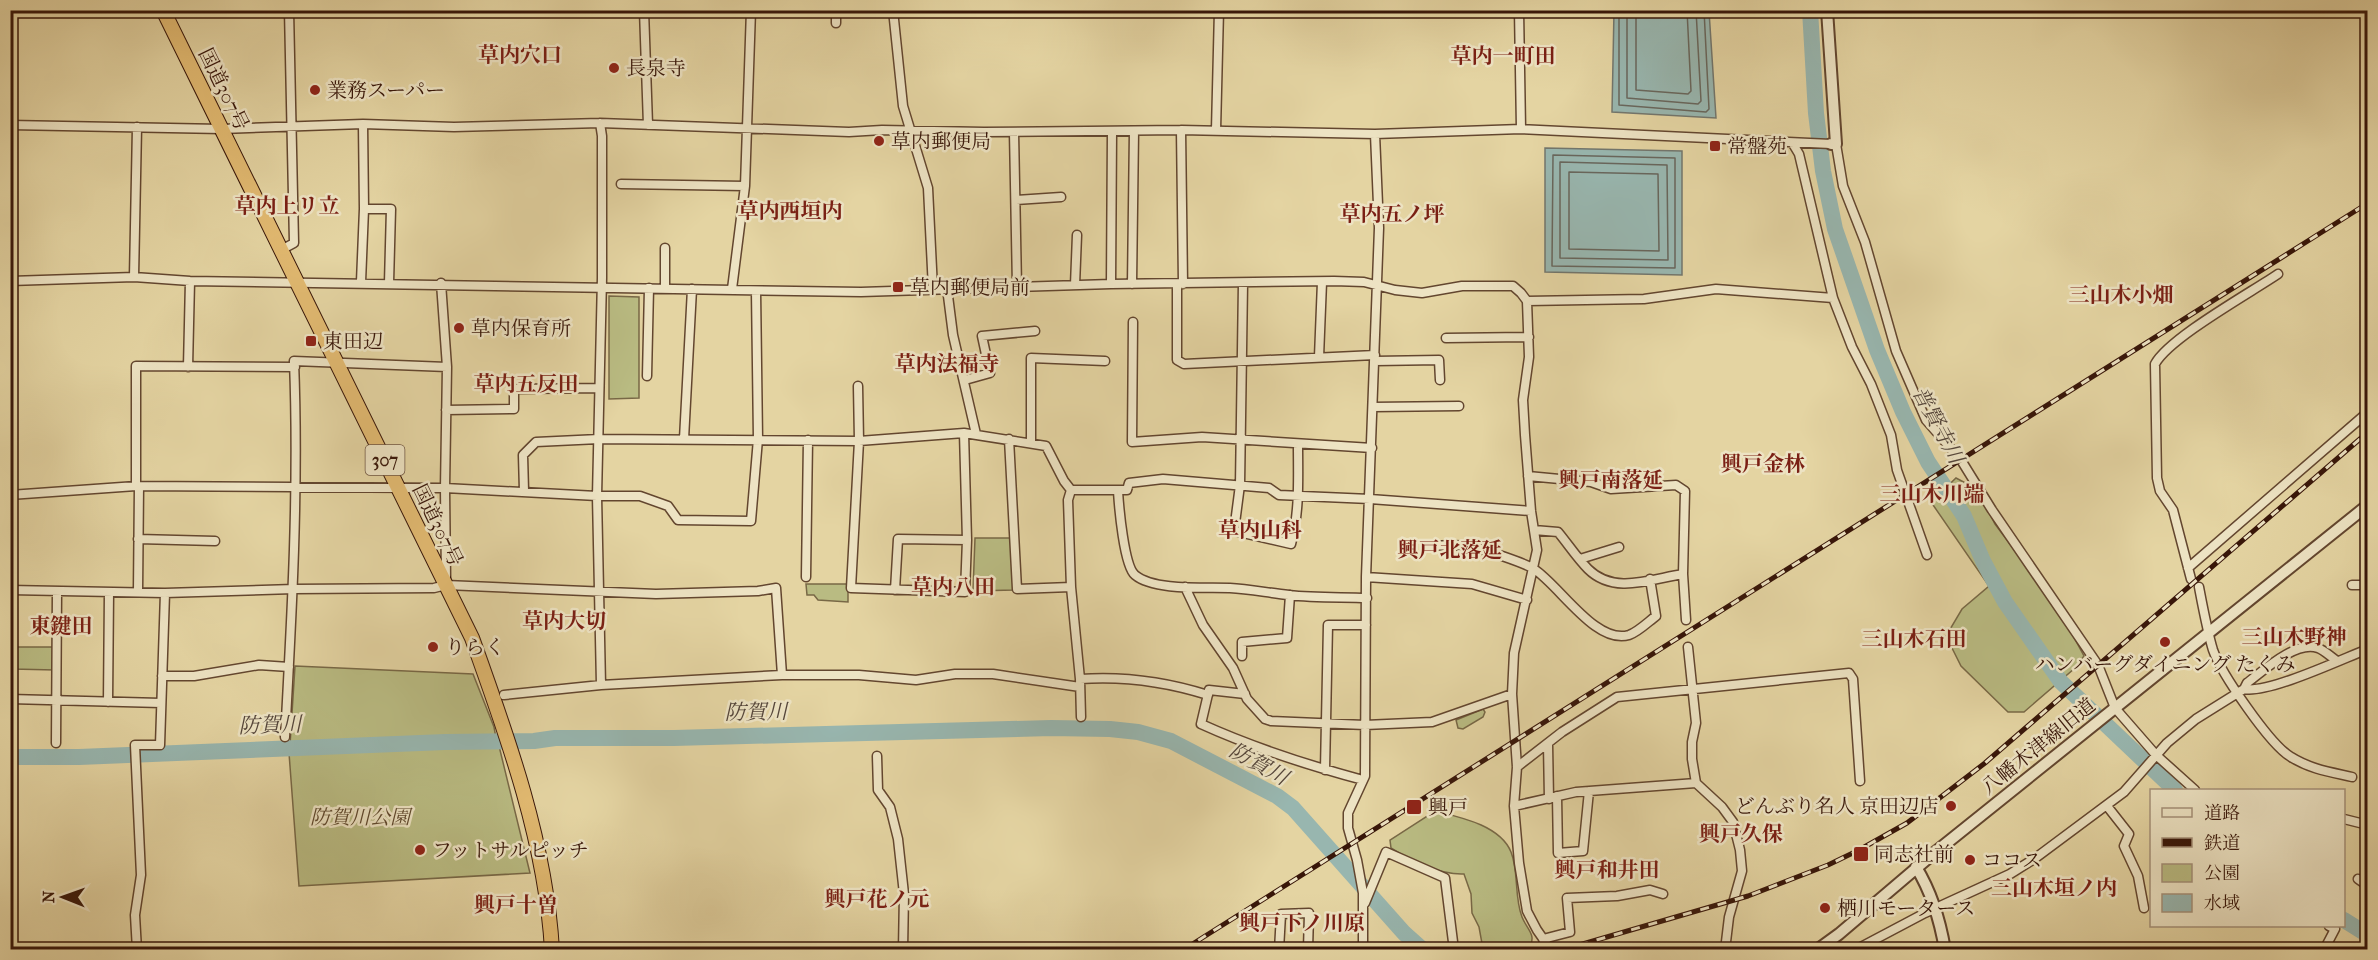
<svg xmlns="http://www.w3.org/2000/svg" width="2378" height="960" font-family="'IM FELL French Canon','Noto Serif JP',serif">
  <rect width="100%" height="100%" fill="#e4d4a2"/>
  <filter id="stains"><feTurbulence type="fractalNoise" baseFrequency=".00333" numOctaves="4"/><feColorMatrix values="0 0 0 0 .2 0 0 0 0 .09 0 0 0 0 .02 0 0 0 .5 -.17"/></filter>
  <radialGradient id="worn" r=".72"><stop offset=".6" stop-color="#630" stop-opacity="0"/><stop offset="1" stop-color="#630" stop-opacity=".3"/></radialGradient>
  <path fill="#b9bb82" stroke="#786846" stroke-width="1.5" d="M609 296 639 297V398L609 399Z
    M1956 478 1977 489 1995 524 2058 608 2084 656 2075 668 2024 712H2008L1961 666 1946 636 1962 609 1989 586 1931 502Z
    M975 538H1012L1014 590 973 591Z
    M806 584H848V602L818 600 814 595H807Z
    M11 647H55V670L12 669Z
    M295 666 473 674 494 727 496 738 290 745Z
    M1483 709 1485 712 1483 717 1463 729 1458 728 1456 720Z
    M499 746 530 873 299 886 289 753Z
    M1435 811C1459 817 1500 825 1511 852 1519 872 1514 897 1522 917 1527 930 1538 935 1528 949H1483L1479 927 1472 913 1471 894 1464 874C1440 875 1411 861 1391 848L1390 840Z
    M2139 943 2279 946 2287 949H2129Z"/>
  <path fill="#98b6af" stroke="#72766d" stroke-width="1.5" d="M1614 11H1709L1716 118 1612 112Z
    M1545 148 1682 151V275L1545 272Z"/>
  <g fill="none" stroke-linecap="round" stroke-linejoin="round">
    <path stroke="#68665c" stroke-width="1.5" d="M1619 10V105L1706 112 1709 109 1704 10
      M1627 10V98L1698 104 1701 101 1696 10
      M1636 10V90L1688 94 1691 91 1687 10
      M1553 155 1675 158V268L1552 266Z
      M1560 162 1667 165 1668 260 1560 258Z
      M1569 172 1658 174 1659 251 1569 249Z"/>
    <path stroke="#98b6af" stroke-width="16" d="M1810 10 1816 113 1823 171 1835 229 1877 350 1903 412 1928 462 1964 516 1983 561 2005 602 2061 682 2175 790
      M10 757H79L445 742 534 741 555 738H674L1051 728 1110 729 1138 732 1171 741 1277 796 1293 808 1404 933 1423 950
      M2344 920 2368 935"/>
    <g stroke="#63462f" stroke-width="11">
      <path id="minor" d="M644 10 648 125
        M893 10 903 106 928 188 933 289
        M1519 10 1521 129
        M836 23V10
        M600 123 602 136V278L597 496 601 685 782 675H859L916 680 955 674H993L1080 687
        M10 125 222 129 363 124 454 127 600 123 849 132 882 130 984 132 1181 130 1375 134 1521 129 1831 144
        M1181 130 1183 284
        M1216 130 1219 10
        M1014 132 1017 287
        M1793 144 1799 154 1833 298 1852 347 1871 384 1891 435 1897 470 1927 555
        M1836 144 1843 186 1865 242 1896 351 1926 420 1961 460 1992 510 2098 665 2115 708 2156 755 2195 790
        M621 184 745 186
        M1016 200 1061 197
        M364 209H391L389 283
        M281 250 294 243 289 10
        M134 277 137 127
        M10 281 134 277 190 281 861 292 1111 284 1334 281 1364 282 1395 290 1422 293 1462 286H1513L1521 293 1527 301 1529 357 1523 400 1525 435 1531 511 1537 550 1514 653 1512 694 1517 767 1514 806 1519 863 1527 911 1537 930 1551 950
        M361 282 364 209 363 124
        M441 283 447 367 445 488 446 580
        M1243 283 1240 485 1234 531 1291 544C1300 511 1298 478 1298 444
        M1111 284 1112 132
        M1132 284 1134 131
        M1177 284V360L1184 364 1375 355
        M1075 285 1077 235
        M665 288V248
        M947 288 953 335 976 434
        M732 289 745 186 751 10
        M1527 301 1644 299 1716 289 1833 298
        M1133 322 1132 442 1202 437 1372 448
        M1446 338 1529 337
        M1319 357 1322 282
        M1375 361 1439 360 1440 380
        M188 367 190 281
        M647 376 649 288
        M965 380 990 373 982 336 1035 331
        M858 386 859 441 851 588 965 592 967 540 964 433
        M1373 407 1459 406
        M446 410 514 409V389L599 388
        M684 439 692 289
        M1009 439 1017 589 1071 587
        M1031 442V358L1105 361
        M1528 476 1591 482 1611 489 1676 485 1685 491 1683 574 1686 620
        M136 486V366L295 367
        M1071 490 1068 500 1071 587 1080 679
        M524 491 523 455 536 442 599 439 859 441 964 433 1046 446 1064 481 1071 490H1127L1129 483 1163 479 1269 488 1279 495 1370 499 1531 511
        M1118 491C1119 507 1124 566 1135 575 1154 591 1206 587 1230 588 1249 589 1269 593 1289 595 1314 598 1341 597 1367 598
        M10 495 136 486 445 488 597 496H640L668 506 678 520 751 521 758 439 756 291
        M1534 530 1558 532C1568 544 1577 558 1588 569 1614 595 1651 579 1683 574
        M138 539 215 541
        M1427 546C1440 546 1455 544 1468 546 1480 548 1525 563 1534 569 1560 586 1596 645 1629 635 1638 632 1648 622 1656 616L1650 579
        M1580 559 1619 547
        M2188 568 2368 412
        M806 577 808 440
        M1366 577 1472 584 1527 600
        M2191 579 2173 510 2160 491 2157 478 2155 364C2169 338 2250 293 2278 274
        M2352 585H2368
        M1185 587 1203 625 1233 668 1247 699 1265 719 1271 721 1365 725 1432 722 1512 694
        M2199 587C2203 608 2207 630 2213 650 2221 673 2270 745 2291 757 2310 769 2330 772 2352 777
        M10 590 165 593 294 589 434 588 446 585 656 594 758 591 776 588 782 675
        M895 590 898 539 967 540
        M138 592 139 486
        M1688 647 1696 723 1692 742V759L1696 783 1722 807 1733 822 1740 850 1742 871 1729 917 1725 950
        M1242 656V642L1287 638 1290 595
        M162 676H194L259 665 289 667
        M2244 689 2247 683C2263 671 2296 640 2318 648 2324 650 2331 657 2337 661
        M1245 694 1209 690 1201 724C1254 748 1307 765 1363 780
        M504 695 601 685
        M10 699 161 703
        M108 702 109 592
        M1081 717 1080 679C1122 676 1167 682 1208 695
        M285 737C292 612 299 487 294 361L447 367
        M56 743 57 591
        M1548 744 1549 799
        M877 756 878 790 890 807 898 839 904 894 903 950
        M1517 767 1562 732 1617 697 1849 673 1853 679 1860 781
        M1325 770 1328 625H1366
        M1557 796 1558 853 1583 851 1589 791
        M1514 806 1576 792 1696 783
        M2107 806 2129 834 2124 846 2138 876 2144 908
        M2344 819 2368 825
        M2358 879 2368 886
        M1365 903 1386 852 1445 878 1454 950
        M1543 939 1570 932 1567 898 1617 896 1650 890 1663 894
        M137 950 135 915 141 875 135 745H160L165 593
        M1279 950 1281 914 1309 913 1308 950
        M1363 950V893L1357 860 1348 828V813L1365 776 1366 577 1379 228 1375 134
        M1471 950 1478 948
        M1855 950 1925 913 2010 874 2034 859 2124 792 2167 743 2196 719 2244 689C2268 694 2342 659 2368 649
        M2324 950 2335 929 2329 926"/>
    </g>
    <g stroke="#63462f" stroke-width="14">
      <path id="tertiary" d="M1827 10 1836 144H1831
        M1916 867C1932 893 1940 920 1945 950
        M1817 950 1839 934 1933 854 2368 505"/>
    </g>
    <g stroke="#381609" stroke-width="16">
      <path id="trunk" d="M163 10 472 638C508 738 546 843 552 950"/>
    </g>
    <use href="#minor" stroke="#ede3c3" stroke-width="8"/>
    <use href="#tertiary" stroke="#ede3c3" stroke-width="10"/>
    <use href="#trunk" stroke="#e2ba71" stroke-width="14"/>
    <g stroke="#381609" stroke-width="5">
      <path id="rail" d="M1183 950 2368 203
        M1562 950 1748 896 1828 865 1859 850 1907 823 1985 763 2368 432"/>
    </g>
    <use href="#rail" stroke="#ede3c3" stroke-width="3" stroke-dasharray="9" stroke-linecap="butt"/>
  </g>
  <g fill="#8f2418" stroke="#ede3c3" stroke-width="2">
    <circle cx="614" cy="68" r="6"/>
    <circle cx="315" cy="90" r="6"/>
    <circle cx="879" cy="141" r="6"/>
    <rect x="1709" y="140" width="12" height="12" rx="3"/>
    <rect x="892" y="281" width="12" height="12" rx="3"/>
    <circle cx="459" cy="328" r="6"/>
    <rect x="305" y="335" width="12" height="12" rx="3"/>
    <circle cx="2165" cy="642" r="6"/>
    <circle cx="433" cy="647" r="6"/>
    <circle cx="1951" cy="806" r="6"/>
    <rect x="1406" y="799" width="16" height="16" rx="3"/>
    <circle cx="420" cy="850" r="6"/>
    <rect x="1853" y="846" width="16" height="16" rx="3"/>
    <circle cx="1970" cy="860" r="6"/>
    <circle cx="1825" cy="908" r="6"/>
  </g>
  <g text-anchor="middle" stroke-width="5" stroke-linejoin="round" paint-order="stroke">
    <rect fill="#ede3c3" stroke="#6e5441" stroke-width="1.5" x="365.5" y="445" width="39" height="30" rx="4.5"/>
    <g font-size="18" font-weight="bold" fill="#381609">
      <text x="385" y="466">307</text>
    </g>
    <g font-size="20" fill="#381609" stroke="#ede3c3" text-anchor="start">
      <text x="626" y="75">長泉寺</text>
      <text x="327" y="97">業務スーパー</text>
      <text x="891" y="148">草内郵便局</text>
      <text x="1727" y="153">常盤苑</text>
      <text x="910" y="294">草内郵便局前</text>
      <text x="471" y="335">草内保育所</text>
      <text x="323" y="348">東田辺</text>
      <text x="445" y="654">りらく</text>
      <text x="2165" y="671" text-anchor="middle">ハンバーグダイニング たくみ</text>
      <text x="1939" y="813" text-anchor="end">どんぶり名人 京田辺店</text>
      <text x="1428" y="814">興戸</text>
      <text x="432" y="857">フットサルピッチ</text>
      <text x="1874" y="861">同志社前</text>
      <text x="1982" y="867">ココス</text>
      <text x="1837" y="915">栖川モータース</text>
    </g>
    <g font-size="20" fill="#381609" stroke="#ede3c3">
      <text transform="translate(224 89) rotate(64)" y="7">国道307号</text>
      <text transform="translate(438 525) rotate(64)" y="7">国道307号</text>
      <text transform="translate(2038 746) rotate(-39)" y="7">八幡木津線旧道</text>
    </g>
    <g font-size="20" font-style="italic" fill="#5f482d" stroke="#ede3c3">
      <text x="360" y="824">防賀川公園</text>
    </g>
    <g font-size="21" font-weight="bold" fill="#7a1f14" stroke="#ede3c3">
      <text x="520" y="62">草内穴口</text>
      <text x="1503" y="63">草内一町田</text>
      <text x="287" y="213">草内上リ立</text>
      <text x="790" y="218">草内西垣内</text>
      <text x="1392" y="221">草内五ノ坪</text>
      <text x="2121" y="302">三山木小畑</text>
      <text x="947" y="371">草内法福寺</text>
      <text x="526" y="391">草内五反田</text>
      <text x="1763" y="471">興戸金林</text>
      <text x="1611" y="487">興戸南落延</text>
      <text x="1932" y="501">三山木川端</text>
      <text x="1260" y="537">草内山科</text>
      <text x="1450" y="557">興戸北落延</text>
      <text x="953" y="594">草内八田</text>
      <text x="564" y="628">草内大切</text>
      <text x="61" y="633">東鍵田</text>
      <text x="2294" y="644">三山木野神</text>
      <text x="1914" y="646">三山木石田</text>
      <text x="1741" y="841">興戸久保</text>
      <text x="1607" y="877">興戸和井田</text>
      <text x="2054" y="895">三山木垣ノ内</text>
      <text x="877" y="906">興戸花ノ元</text>
      <text x="516" y="912">興戸十曽</text>
      <text x="1302" y="930">興戸下ノ川原</text>
    </g>
    <g font-size="21" font-style="italic" fill="#55463b" stroke="#ede3c3">
      <text transform="translate(1938 425) rotate(62)" y="7">普賢寺川</text>
      <text transform="translate(756 712) rotate(-1)" y="7">防賀川</text>
      <text transform="translate(270 725) rotate(-2)" y="7">防賀川</text>
      <text transform="translate(1259 764) rotate(29)" y="7">防賀川</text>
    </g>
  </g>
  <rect width="2378" height="960" fill="none" stroke="#e4d4a2" stroke-width="36"/>
  <rect x="12" y="12" width="2354" height="936" fill="none" stroke="#381609" stroke-width="3"/>
  <rect x="18" y="18" width="2342" height="924" fill="none" stroke="#381609" stroke-width="1.5"/>
  <rect x="2150" y="789" width="195" height="138" fill="#ede3c3" stroke="#a59179" stroke-width="1.5"/>
  <rect x="2162" y="808" width="30" height="9" fill="#ede3c3" stroke="#a59179" stroke-width="1.5"/>
  <text x="2204" y="819" font-size="18" fill="#381609">道路</text>
  <rect x="2162" y="838" width="30" height="9" fill="#381609" stroke="#a59179" stroke-width="1.5"/>
  <text x="2204" y="849" font-size="18" fill="#381609">鉄道</text>
  <rect x="2162" y="864" width="30" height="18" fill="#b9bb82" stroke="#a59179" stroke-width="1.5"/>
  <text x="2204" y="879" font-size="18" fill="#381609">公園</text>
  <rect x="2162" y="894" width="30" height="18" fill="#98b6af" stroke="#a59179" stroke-width="1.5"/>
  <text x="2204" y="909" font-size="18" fill="#381609">水域</text>
  <g transform="translate(63 897) rotate(271)" stroke="#ede3c3" stroke-width="4.5" paint-order="stroke">
  <path d="M0-4.5L10 22L0 15L-10 22Z" fill="#381609"/>
  <text y="-9" font-size="16" font-weight="bold" text-anchor="middle" fill="#381609">N</text>
  </g>
  <rect width="100%" height="100%" filter="url(#stains)"/>
  <rect width="100%" height="100%" fill="url(#worn)"/>
</svg>
